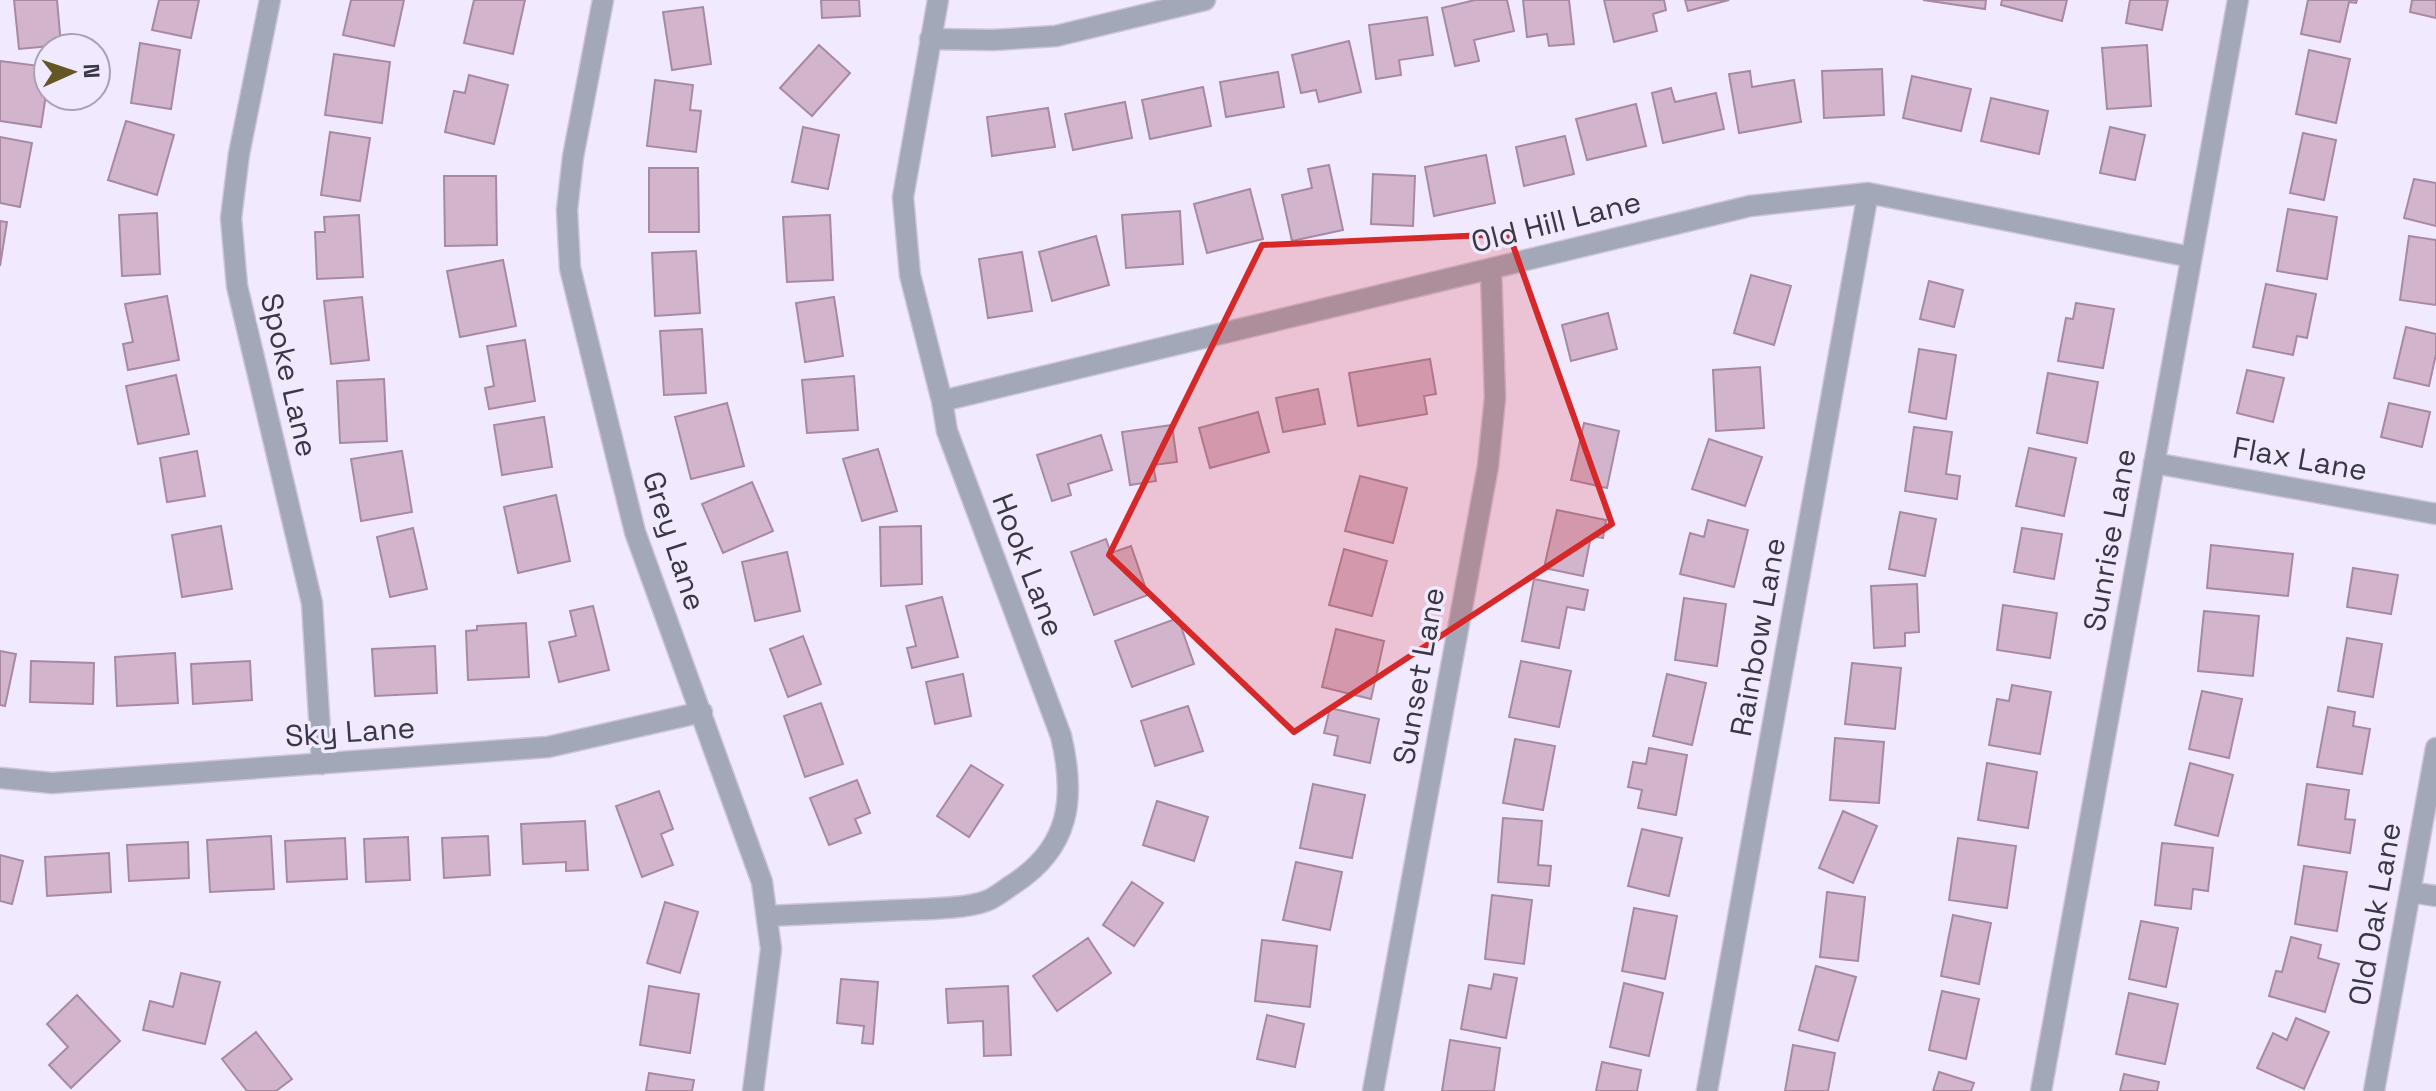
<svg xmlns="http://www.w3.org/2000/svg" width="2436" height="1091" font-family="'Space Grotesk',sans-serif">
  <rect width="100%" height="100%" fill="#f1eaff"/>
  <path fill="#d2b4cd" stroke="#a78aa2" stroke-width="2" d="M14 0H57L61 45 19 49Z
    M159 0H199L191 38 152 30Z
    M351 0H404L394 46 343 35Z
    M474 0H525L513 54 464 43Z
    M821 0H859L860 16 822 18Z
    M1475 0H1507L1514 31 1474 40 1479 61 1455 66 1442 8Z
    M1523 0H1569L1574 44 1549 46 1547 34 1527 37Z
    M1604 0H1664L1666 10 1653 14 1657 31 1614 42Z
    M1685 0H1729L1688 11Z
    M1923 0H1986L1985 9Z
    M2002 0H2067L2062 21 2001 5Z
    M2130 0H2168L2162 30 2126 23Z
    M2308 0H2357L2356 3 2349 2 2340 42 2301 34Z
    M2412 0H2436V18L2410 12Z
    M703 7 711 64 672 70 663 12Z
    M1427 17 1433 55 1399 60 1401 75 1376 79 1369 25Z
    M1349 41 1361 92 1319 102 1316 90 1301 93 1292 55Z
    M140 43 180 50 171 109 131 103Z
    M819 45 850 73 812 116 780 88Z
    M2147 45 2151 106 2107 109 2102 48Z
    M2309 50 2350 59 2336 123 2296 114Z
    M334 54 390 62 382 123 325 115Z
    M0 61 40 66 37 86 47 88 41 127 0 121Z
    M1882 69 1884 115 1824 118 1822 71Z
    M1750 71 1752 87 1794 80 1801 122 1739 133 1729 74Z
    M1278 72 1284 107 1226 117 1220 82Z
    M469 75 508 85 494 144 445 132 454 91 465 93Z
    M1912 76 1971 89 1961 131 1903 118Z
    M655 80 693 85 690 110 701 111 696 152 647 146Z
    M1203 87 1211 126 1150 139 1142 100Z
    M1671 88 1675 102 1716 93 1724 129 1663 143 1652 93Z
    M1991 98 2048 111 2039 154 1981 141Z
    M1125 102 1132 138 1073 150 1065 114Z
    M1636 104 1646 146 1587 160 1576 119Z
    M1048 108 1055 147 992 156 987 117Z
    M126 121 174 135 157 195 108 180Z
    M803 127 839 135 828 189 792 182Z
    M2110 127 2145 135 2135 180 2100 173Z
    M330 132 370 138 360 201 321 195Z
    M2303 133 2336 140 2324 200 2290 193Z
    M1565 136 1574 174 1524 186 1516 147Z
    M0 137 32 143 20 207 0 203Z
    M1486 155 1495 203 1434 216 1425 167Z
    M1329 165 1343 230 1292 241 1282 195 1312 188 1308 169Z
    M649 168H698L699 232H649Z
    M1373 174 1415 176 1413 226 1371 224Z
    M444 176H496L497 245 445 246Z
    M2414 179 2436 183V226L2404 218Z
    M1250 189 1263 239 1207 253 1194 204Z
    M2288 209 2337 217 2327 279 2277 271Z
    M1180 211 1183 264 1126 268 1122 215Z
    M157 213 160 274 122 276 119 215Z
    M359 215 363 277 317 279 315 232H325L324 217Z
    M830 215 833 280 787 282 783 217Z
    M0 221 7 222 0 266Z
    M1096 236 1109 285 1052 301 1039 252Z
    M2409 236 2436 240V305L2400 300Z
    M696 251 700 313 655 316 652 253Z
    M1022 252 1032 311 988 318 979 259Z
    M503 260 516 326 460 337 447 271Z
    M1751 275 1791 286 1774 345 1734 333Z
    M1929 281 1963 290 1954 327 1920 319Z
    M2266 284 2316 294 2307 338 2297 336 2293 355 2253 347Z
    M167 296 179 360 128 370 123 344 133 342 125 304Z
    M362 297 369 360 331 364 324 301Z
    M834 297 843 356 805 362 796 303Z
    M2076 303 2114 309 2103 368 2058 361 2066 318 2073 319Z
    M1608 313 1617 349 1571 361 1562 325Z
    M2406 327 2436 334V354L2429 386 2394 378Z
    M702 329 706 393 664 395 660 331Z
    M525 340 535 401 489 409 485 388 494 386 487 346Z
    M1919 349 1956 355 1946 419 1909 412Z
    M1430 359 1436 394 1424 396 1427 414 1358 426 1349 373Z
    M1760 367 1764 428 1716 431 1713 370Z
    M2247 370 2284 378 2273 422 2237 413Z
    M2048 373 2098 382 2087 443 2037 433Z
    M176 375 189 434 138 444 126 386Z
    M854 376 858 430 807 433 802 380Z
    M384 379 387 441 340 443 337 381Z
    M1318 389 1325 424 1283 432 1276 398Z
    M727 403 744 466 691 479 675 417Z
    M2389 403 2430 412 2422 447 2381 437Z
    M1258 412 1269 452 1210 468 1199 428Z
    M544 417 552 467 502 475 494 425Z
    M1584 423 1619 431 1607 488 1571 480Z
    M1172 425 1177 462 1153 465 1156 481 1130 485 1122 432Z
    M1914 427 1952 432 1946 474 1960 476 1957 499 1905 491Z
    M1101 435 1112 470 1068 484 1071 495 1052 501 1037 455Z
    M1709 439 1762 457 1745 506 1692 489Z
    M2029 448 2076 458 2064 516 2016 506Z
    M878 449 897 511 862 521 843 459Z
    M197 451 205 496 167 502 160 458Z
    M402 451 412 512 361 521 351 459Z
    M1360 476 1407 488 1393 543 1345 531Z
    M752 482 773 531 723 553 702 504Z
    M556 495 570 561 518 573 504 507Z
    M1557 510 1606 520 1603 538 1591 536 1583 576 1544 568Z
    M1900 512 1936 519 1925 576 1889 569Z
    M1708 520 1748 530 1734 587 1680 574 1690 533 1704 537Z
    M221 526 232 589 182 597 172 535Z
    M921 526 922 584 881 586 880 527Z
    M413 528 427 589 390 597 377 537Z
    M2022 528 2062 534 2054 579 2014 572Z
    M1106 539 1111 553 1131 546 1148 595 1094 615 1071 552Z
    M2211 545 2293 554 2288 596 2207 588Z
    M1344 549 1387 561 1372 616 1329 605Z
    M787 552 800 611 755 621 742 562Z
    M2353 568 2398 575 2391 614 2347 607Z
    M1534 579 1588 590 1584 610 1567 607 1559 648 1522 641Z
    M1917 584 1919 632 1905 633V646L1874 648 1871 586Z
    M942 597 958 657 912 668 907 648 916 646 906 606Z
    M1684 598 1726 604 1717 666 1675 660Z
    M2003 605 2057 613 2050 658 1997 650Z
    M593 606 609 670 559 682 549 642 576 636 570 611Z
    M2204 611 2259 616 2253 676 2198 671Z
    M1178 618 1194 664 1132 687 1115 641Z
    M526 623 529 677 468 680 466 631 477 630V626Z
    M1336 629 1384 641 1371 699 1322 687Z
    M803 636 821 684 788 697 770 649Z
    M2347 638 2382 644 2373 697 2338 691Z
    M435 646 437 693 375 696 372 649Z
    M0 651 16 654 5 706 0 705Z
    M175 653 178 703 117 706 115 657Z
    M31 661 94 663 93 704 30 702Z
    M250 661 252 700 193 704 191 664Z
    M1521 661 1571 671 1559 727 1509 717Z
    M1852 663 1901 668 1895 729 1845 724Z
    M963 674 971 716 935 724 926 682Z
    M1667 674 1706 683 1692 745 1653 736Z
    M2012 685 2051 692 2040 754 1989 745 1997 699 2009 701Z
    M2202 691 2242 699 2229 758 2189 749Z
    M821 703 843 764 805 777 784 716Z
    M1188 706 1203 751 1155 766 1141 721Z
    M2328 707 2355 712 2353 726 2370 729 2362 774 2317 767Z
    M1330 708 1379 719 1370 763 1334 755 1338 736 1324 733Z
    M1835 738 1884 742 1879 803 1830 800Z
    M1515 739 1555 746 1543 810 1503 803Z
    M1649 748 1687 755 1676 815 1638 808 1642 790 1628 787 1633 762 1646 764Z
    M1987 763 2037 772 2028 828 1978 820Z
    M2190 763 2233 775 2218 836 2175 825Z
    M971 765 1003 785 969 837 937 816Z
    M857 780 870 813 855 819 861 833 829 845 810 798Z
    M1313 784 1365 795 1352 858 1300 848Z
    M2307 784 2349 790 2345 819 2355 820 2350 853 2298 845Z
    M659 791 673 829 661 834 673 865 642 877 616 806Z
    M1157 801 1208 817 1194 861 1143 845Z
    M1843 811 1877 826 1853 883 1819 868Z
    M1503 818 1542 821 1538 865 1551 866 1549 886 1498 882Z
    M585 821 588 870 566 871V862L523 864 521 824Z
    M1642 829 1682 838 1669 896 1628 886Z
    M271 836 274 889 210 892 207 840Z
    M488 836 490 875 444 878 442 838Z
    M408 837 410 880 366 882 364 839Z
    M345 838 347 879 287 882 285 841Z
    M1958 838 2016 846 2007 908 1949 900Z
    M188 842 189 878 129 881 127 845Z
    M2162 843 2213 848 2208 891 2193 889 2191 909 2155 905Z
    M109 853 111 892 47 896 45 857Z
    M0 855 23 861 12 904 0 901Z
    M1296 862 1342 872 1330 930 1283 920Z
    M2304 866 2347 872 2337 931 2295 924Z
    M1132 882 1163 903 1134 946 1103 925Z
    M1827 892 1865 897 1858 961 1820 957Z
    M1492 895 1532 900 1524 964 1485 959Z
    M665 902 698 912 680 973 647 963Z
    M1634 908 1677 916 1665 979 1622 971Z
    M1953 915 1991 923 1979 984 1941 976Z
    M2141 921 2178 928 2166 987 2129 979Z
    M2291 937 2321 945 2318 958 2339 964 2325 1012 2269 996 2276 971 2282 972Z
    M1088 938 1111 973 1057 1011 1033 976Z
    M1262 940 1317 946 1310 1007 1255 1001Z
    M1816 966 1856 977 1838 1041 1799 1030Z
    M181 973 220 982 205 1044 143 1030 150 1001 173 1007Z
    M1494 974 1517 978 1506 1038 1461 1029 1469 985 1491 989Z
    M841 979 878 982 873 1044 862 1043 864 1026 837 1023Z
    M1624 983 1663 993 1649 1056 1610 1047Z
    M649 986 699 994 690 1053 640 1045Z
    M1008 986 1011 1055 984 1056 983 1021 948 1023 946 989Z
    M1942 991 1979 999 1966 1059 1929 1050Z
    M2129 993 2178 1004 2165 1064 2116 1054Z
    M77 995 120 1041 71 1088 49 1065 68 1047 47 1024Z
    M1267 1015 1304 1024 1295 1067 1257 1059Z
    M2296 1018 2329 1032 2304 1089 2257 1068 2273 1033 2287 1040Z
    M256 1032 292 1079 276 1091H247L222 1059Z
    M1450 1040 1500 1048 1494 1091H1442Z
    M1793 1045 1835 1053 1828 1091H1785Z
    M1602 1062 1641 1070 1637 1091H1596Z
    M1939 1072 1974 1083 1971 1091H1933Z
    M649 1073 694 1080 692 1091H646Z
    M2124 1074 2159 1082 2157 1091H2120Z"/>
  <g fill="none" stroke-linecap="round" stroke-linejoin="round">
    <g stroke="#cdc6da" stroke-width="23">
      <path id="street" d="M270 0 239 154 231 218 237 286 312 603 322 764
        M603 0 573 157 567 210 570 268 635 532 762 882 771 949 753 1091
        M930 39 993 40 1056 36 1205 0
        M942 401 1750 206 1868 193 2191 257
        M2154 463 2436 514
        M0 778 52 783 548 747 702 712
        M2410 892 2436 896
        M767 916C812 914 857 912 901 910 924 909 966 909 986 901 995 898 1004 890 1012 885 1070 848 1076 799 1061 736L947 431 942 401 910 275 903 197 938 0
        M1373 1091 1488 466 1495 398 1491 269
        M1707 1091 1868 193
        M2041 1091 2238 0
        M2374 1091 2436 748"/>
    </g>
    <use href="#street" stroke="#a3a8b8" stroke-width="20"/>
  </g>
  <path fill="#d62828" fill-opacity="0.2" stroke="#d62828" stroke-width="6" stroke-linejoin="round" d="M1509 234 1612 524 1294 732 1109 555 1262 245Z"/>
  <g text-anchor="middle" stroke-width="7" stroke-linejoin="round" paint-order="stroke">
    <g font-size="30" fill="#3b3644" stroke="#f1eaff">
      <text transform="translate(1556 222) rotate(-14)" y="10">Old Hill Lane</text>
      <text transform="translate(289 375) rotate(77)" y="10">Spoke Lane</text>
      <text transform="translate(2300 459) rotate(10)" y="10">Flax Lane</text>
      <text transform="translate(2110 540) rotate(-80)" y="10">Sunrise Lane</text>
      <text transform="translate(674 541) rotate(72)" y="10">Grey Lane</text>
      <text transform="translate(1028 565) rotate(69)" y="10">Hook Lane</text>
      <text transform="translate(1758 637) rotate(-80)" y="10">Rainbow Lane</text>
      <text transform="translate(1419 676) rotate(-80)" y="10">Sunset Lane</text>
      <text transform="translate(350 732) rotate(-4)" y="10">Sky Lane</text>
      <text transform="translate(2375 914) rotate(-80)" y="10">Old Oak Lane</text>
    </g>
  </g>
  <g transform="translate(72 72) rotate(87)"><circle r="38" fill="#f1eaff" stroke="#a8a2b4" stroke-width="2"/>
  <path d="M0-6L14 30L0 20L-14 30Z" fill="#655724"/>
  <text y="-12" font-size="22" font-weight="bold" text-anchor="middle" fill="#3b3644">N</text>
  </g>
</svg>
